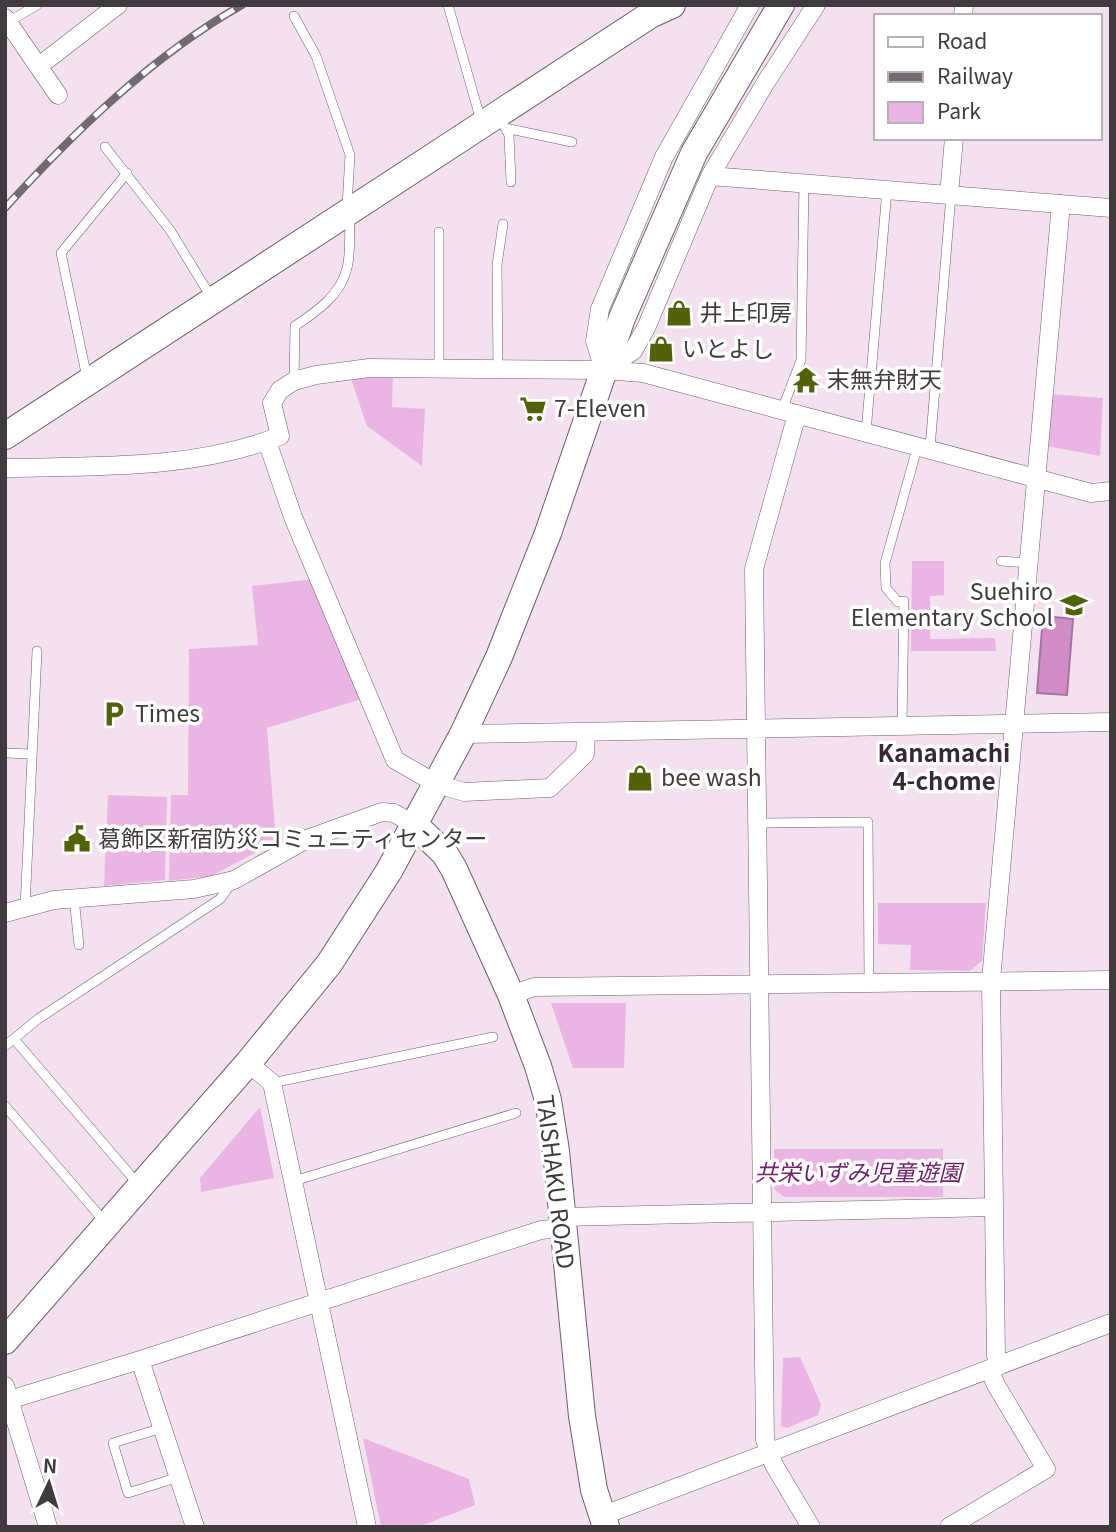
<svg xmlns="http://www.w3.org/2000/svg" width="1116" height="1532" font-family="Georgia,'Noto Sans JP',serif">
  <rect width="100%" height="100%" fill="#f3e1f0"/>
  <path fill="#eab5e3" d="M375 374 393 375 392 407 425 409 422 466 367 426 351 379Z
    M1050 394 1103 398 1100 456 1047 446Z
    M912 561H944V595L930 596V639L995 638 996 651H911Z
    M315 579 365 698 267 728 276 842 211 876 169 881 171 795H188L189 649 258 645 252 586Z
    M108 795 167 797 165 880 104 886Z
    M878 903H986L982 961 970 971 910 970 911 945 878 944Z
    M551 1003H626L624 1068H573Z
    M260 1107 274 1178 201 1192 200 1178Z
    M774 1149H943V1197H784L774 1189Z
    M800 1357 821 1404 818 1415 787 1428 781 1426 783 1358Z
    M363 1438 469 1479 475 1505 418 1527H381Z"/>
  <path fill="#d08dc8" stroke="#a5749f" stroke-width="2" d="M1043 616 1073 619 1067 695 1037 693Z"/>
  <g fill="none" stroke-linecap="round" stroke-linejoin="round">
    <g stroke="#6d5e6b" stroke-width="10">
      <path id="lane" d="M448 5 481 121
        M294 16 316 56 350 155 347 206
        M8 22 37 5
        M499 116 509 135 511 182
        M505 128 572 142
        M105 147 170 230 211 297
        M439 232V369
        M498 370 497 265 503 224
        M87 378 61 253 127 173
        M294 381 295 326C316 312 341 295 347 268 351 253 349 233 350 217
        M782 410 801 360 804 184
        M866 432 887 190
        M930 448 951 195
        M1001 561 1030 563
        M902 725 904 601 898 602 886 588 885 563 918 445
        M5 753 31 754
        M756 823 868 822 869 982
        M74 898 79 945
        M25 908 37 651
        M14 1039 138 1184
        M5 1046 38 1019 220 899 233 881
        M272 1083 493 1037
        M5 1106 104 1221
        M294 1181 516 1113
        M162 1428 113 1443 128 1493 179 1477"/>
    </g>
    <g stroke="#6d5e6b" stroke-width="19">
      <path id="street" d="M963 16 964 5
        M5 18 58 95
        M39 66 118 5
        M710 176 1111 208
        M949 195 954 138
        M604 370 633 351 646 328 710 176 766 82 816 5
        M604 370 595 341 600 309 664 157 750 5
        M797 414 754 569 765 1440 774 1465 811 1527
        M267 441 293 517 395 760 437 784 464 792 550 788 585 754 586 733
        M5 468C96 466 193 470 280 436L272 403 280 390 294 381 316 375 369 368 604 370 643 373 1091 493 1111 491
        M463 734 1111 722
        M5 913 54 900 194 889 234 880 307 839 382 812 394 813 415 825
        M511 995 534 987 1111 980
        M248 1063 272 1083 367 1527
        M562 1217 994 1207
        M140 1360 195 1527
        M999 1366 996 1356 991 980 1061 204
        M5 1386 48 1527
        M9 1400 140 1360 541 1230 562 1228
        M603 1518 604 1515 1111 1323
        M949 1527 1046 1469 996 1385 989 1369"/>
    </g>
    <g stroke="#6d5e6b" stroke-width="28">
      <path id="secondary" d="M5 436 650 15 672 5
        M415 825 445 854 454 869 511 995 538 1066 548 1100 556 1151 582 1416 594 1490 606 1527
        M5 1341 248 1063 329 964 389 871 463 734 499 657 548 533 622 318 694 153 781 5"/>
    </g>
    <use href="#lane" stroke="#fff" stroke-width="9"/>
    <use href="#street" stroke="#fff" stroke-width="18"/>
    <use href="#secondary" stroke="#fff" stroke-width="26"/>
    <g stroke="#726971" stroke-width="8">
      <path id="rail" d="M5 208C74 132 152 56 242 5"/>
    </g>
    <use href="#rail" stroke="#fff" stroke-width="5" stroke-dasharray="16" stroke-linecap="butt"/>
  </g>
  <defs>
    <g id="shop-bare" transform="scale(2.1)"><path d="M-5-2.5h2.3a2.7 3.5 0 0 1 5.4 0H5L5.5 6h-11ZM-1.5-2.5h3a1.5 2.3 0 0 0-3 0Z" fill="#516209" stroke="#fff" stroke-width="2.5" paint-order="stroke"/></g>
    <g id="temple-bare" transform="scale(2.1)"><path d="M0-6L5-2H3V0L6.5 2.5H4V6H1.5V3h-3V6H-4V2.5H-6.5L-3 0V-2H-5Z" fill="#516209" stroke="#fff" stroke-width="2.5" paint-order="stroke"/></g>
    <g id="supermarket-bare" transform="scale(2.1)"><path d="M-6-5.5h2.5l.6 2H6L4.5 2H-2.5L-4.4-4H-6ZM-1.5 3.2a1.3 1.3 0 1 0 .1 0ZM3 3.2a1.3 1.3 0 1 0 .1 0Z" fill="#516209" stroke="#fff" stroke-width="2.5" paint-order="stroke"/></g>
    <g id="school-bare" transform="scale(2.1)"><path d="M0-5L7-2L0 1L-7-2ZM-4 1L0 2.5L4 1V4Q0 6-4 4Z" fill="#516209" stroke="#fff" stroke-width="2.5" paint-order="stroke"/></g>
    <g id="parking-bare" transform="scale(2.1)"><path d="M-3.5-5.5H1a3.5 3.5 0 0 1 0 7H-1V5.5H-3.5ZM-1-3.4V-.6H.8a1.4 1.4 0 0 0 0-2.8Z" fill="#516209" stroke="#fff" stroke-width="2.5" paint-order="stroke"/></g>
    <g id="civic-bare" transform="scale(2.1)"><path d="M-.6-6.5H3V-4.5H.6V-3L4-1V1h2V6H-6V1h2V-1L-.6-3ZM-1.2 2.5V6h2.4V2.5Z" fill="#516209" stroke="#fff" stroke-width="2.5" paint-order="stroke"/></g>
  </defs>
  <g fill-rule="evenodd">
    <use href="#shop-bare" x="679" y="313"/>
    <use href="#shop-bare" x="661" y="349"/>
    <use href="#temple-bare" x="806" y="380"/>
    <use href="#supermarket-bare" x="533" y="409"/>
    <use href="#school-bare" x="1074" y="605"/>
    <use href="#parking-bare" x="114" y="714"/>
    <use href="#shop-bare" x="640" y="778"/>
    <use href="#civic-bare" x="77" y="839"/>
  </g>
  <g text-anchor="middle" stroke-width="7" stroke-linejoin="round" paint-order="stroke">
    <g font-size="23" fill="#413b40" stroke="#fff" text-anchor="start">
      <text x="700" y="321">井上印房</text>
      <text x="682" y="357">いとよし</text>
      <text x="827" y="388">末無弁財天</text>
      <text x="554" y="417">7-Eleven</text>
      <text x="1053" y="600" text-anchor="end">Suehiro<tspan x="1053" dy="26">Elementary School</tspan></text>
      <text x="135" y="722">Times</text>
      <text x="661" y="786">bee wash</text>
      <text x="98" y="847">葛飾区新宿防災コミュニティセンター</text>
    </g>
    <g font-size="23" font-style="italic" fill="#72226c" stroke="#fff">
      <text x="858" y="1181">共栄いずみ児童遊園</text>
    </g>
    <g font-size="23" fill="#413b40" stroke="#fff">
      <text transform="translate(555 1182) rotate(83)" y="8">TAISHAKU ROAD</text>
    </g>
    <g font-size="24" font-weight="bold" fill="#362935" stroke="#fff">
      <text x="944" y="762">Kanamachi<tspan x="944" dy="28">4-chome</tspan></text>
    </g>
  </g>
  <rect width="1116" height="1532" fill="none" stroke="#413b40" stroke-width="14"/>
  <rect x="874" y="14" width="228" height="126" fill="#ffffff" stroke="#b3b1b3" stroke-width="2"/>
  <rect x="888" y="37" width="35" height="10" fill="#ffffff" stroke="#b3b1b3" stroke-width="2"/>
  <text x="937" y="49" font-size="21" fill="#413b40">Road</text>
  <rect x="888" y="72" width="35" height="10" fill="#726971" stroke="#b3b1b3" stroke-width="2"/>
  <text x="937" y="84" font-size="21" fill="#413b40">Railway</text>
  <rect x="888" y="102" width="35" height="21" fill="#eab5e3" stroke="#b3b1b3" stroke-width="2"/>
  <text x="937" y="119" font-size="21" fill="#413b40">Park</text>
  <g transform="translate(49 1483) rotate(4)" stroke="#ffffff" stroke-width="5" paint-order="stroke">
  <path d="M0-5L12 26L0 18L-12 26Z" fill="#413b40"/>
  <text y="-10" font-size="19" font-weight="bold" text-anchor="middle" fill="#413b40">N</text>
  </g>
</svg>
